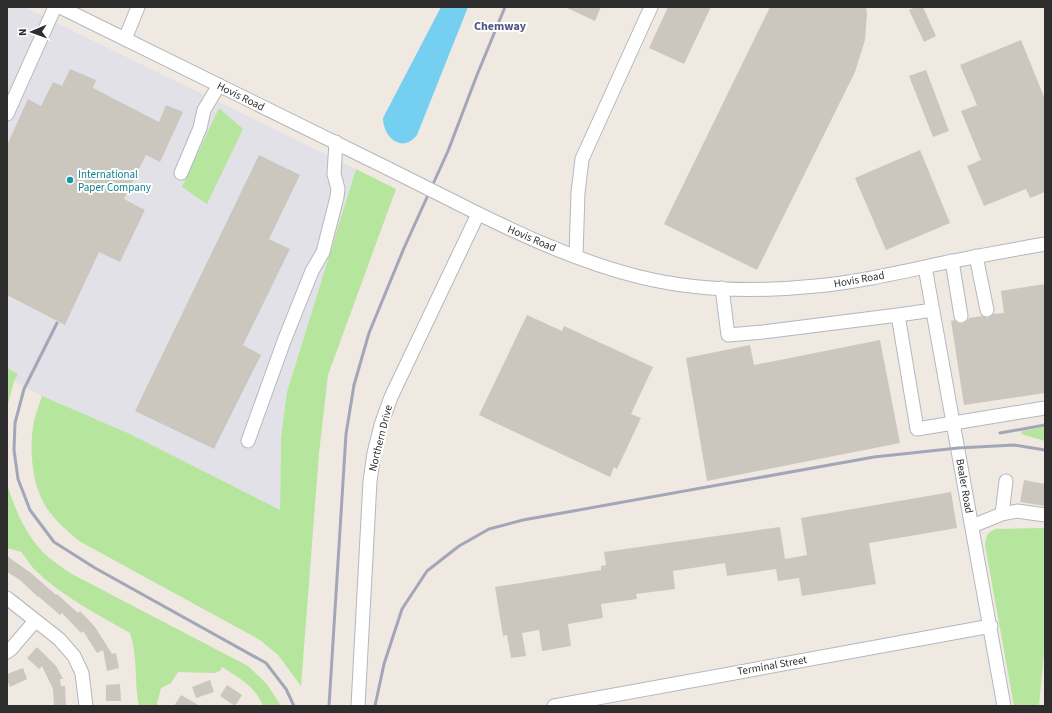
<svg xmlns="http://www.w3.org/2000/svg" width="1052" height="713" font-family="'Source Sans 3',sans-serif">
  <rect width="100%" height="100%" fill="#efe9e1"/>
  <path fill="#e3e1e8" d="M7 7H24L356 169 287 392 281 438 280 483V511L130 434 79 541 62 526 46 508 35 484 32 454 33 428 42 396 7 378Z"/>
  <path fill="#b6e59e" d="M219 108 243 129 207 204 182 187Z
    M356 169 396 189 328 375 319 453 301 686 278 655 260 640 79 541C68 531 55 521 47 508 33 488 29 452 33 428 34 417 39 406 42 396L130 434 280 510 281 438 287 392Z
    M7 368 18 374 14 381 7 408Z
    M1045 427V441L1021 434 1022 431Z
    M7 484C15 510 27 538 47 556 54 562 62 567 70 573L248 666 267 684 281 706H263C256 687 238 677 222 667L220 671 214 673 178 672 171 683 161 688 157 703 158 706H139C134 682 138 656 130 633 97 614 61 596 34 569 29 564 26 557 21 552L7 548Z
    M1045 528V640L1039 706H1014L985 545C986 536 987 532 996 529Z"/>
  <path fill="#75cff0" d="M441 7H468L417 135C402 154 383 137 383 118Z"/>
  <path fill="#cbc7bf" d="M565 7H601L595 21Z
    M668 7H711L684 64 649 48Z
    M770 7H866L867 13 865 40 855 72 757 270 664 224Z
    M916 7H923L936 36 924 42 909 10Z
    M1021 40 1045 99V192L1030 198 1026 189 984 206 967 166 981 160 961 111 977 105 960 65Z
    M70 69 96 80 93 88 159 122 166 105 183 112 160 162 146 155 124 199 145 210 120 262 99 252 65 325 7 295V145L28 99 41 106 53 82 62 86Z
    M926 70 949 131 933 137 909 76Z
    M920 150 950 223 886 250 855 178Z
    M259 155 300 175 269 239 290 249 243 345 261 355 214 449 135 411Z
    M1045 284V393L964 405 951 321 954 320 958 323 962 324 966 322 969 318 982 316 988 318 994 314 1004 313 1001 291Z
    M527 315 562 331 564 326 653 367 631 414 641 418 617 469 614 467 610 477 479 415Z
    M880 340 900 443 707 481 686 358 750 345 754 365Z
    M1024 480 1045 484V506L1020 502Z
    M951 492 957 528 869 543 876 584 802 596 799 578 778 581 776 569 727 576 725 563 673 571 675 589 636 594 637 599 601 604 603 618 568 624 571 646 542 651 539 630 522 633 526 656 511 658 507 635 503 636 495 587 601 570V566L606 565 604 552 780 527 785 559 807 555 801 518Z
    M7 556 31 573 56 595 57 594 78 613 80 611 95 627 112 654 116 653 119 668 107 671 103 650 97 653 83 631 81 633 62 613 60 615 38 596V597L20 580 7 572Z
    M37 647 56 666 63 679H60L61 686H65L66 706H54L53 689 42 666 39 669 27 658Z
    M23 668 27 679 10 687 7 680V674Z
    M210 680 214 692 196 698 192 687Z
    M120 684 121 701H106V685Z
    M227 685 242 695 235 706 220 696Z
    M181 695 200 706H174Z"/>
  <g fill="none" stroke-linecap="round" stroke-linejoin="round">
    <g stroke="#b4b7c1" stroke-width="15">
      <path id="minor" d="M60 7 387 168
        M125 39 138 7
        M7 114 55 7
        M181 173 200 128 204 110 219 85
        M455 202C512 231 578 262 640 277 697 291 758 292 816 286 859 282 901 272 943 263 977 256 1011 250 1045 244
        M576 256 578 193 582 159 651 7
        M976 256 987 310
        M952 261 961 316
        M925 267 1004 706
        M722 288 728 335 763 332 898 315
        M933 310 898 315 917 429 1045 408
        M248 441 284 341 312 271 323 252 337 197 338 189 334 174 336 142
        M1002 514 1017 511 1045 515
        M972 526 1002 514 1006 481
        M7 598 59 639 74 656 82 673 86 706
        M7 652 11 649 35 621
        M358 706 370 481 374 453 381 425 391 397 478 214
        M554 706 991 626"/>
    </g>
    <use href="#minor" stroke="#fff" stroke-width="13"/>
    <path stroke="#a3a6b8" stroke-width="3" d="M57 323 24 389 15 423 14 450 18 479 30 510 54 542 95 568 266 663 286 689 294 706
      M1000 433 1045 425
      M329 706 346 434 354 385 369 333 404 248 448 151 477 75 505 7
      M375 706 384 664 402 609 427 571 459 546 489 529 523 520 874 457 958 448 1014 445 1045 450"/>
    <g stroke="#b4b7c1" stroke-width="15" stroke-linecap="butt">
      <path id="minor-bridge" d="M387 168 455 202"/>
    </g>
    <use href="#minor-bridge" stroke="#fff" stroke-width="13"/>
  </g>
  <circle fill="#0f9aa8" stroke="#fff" stroke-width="1.5" cx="70" cy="180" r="4"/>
  <g text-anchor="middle" stroke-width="4" stroke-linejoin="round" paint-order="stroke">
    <g font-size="11" fill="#2e2e2e" stroke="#fff">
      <text transform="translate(241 96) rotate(26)" y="4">Hovis Road</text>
      <text transform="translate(532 238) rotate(23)" y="4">Hovis Road</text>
      <text transform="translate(859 279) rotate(-10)" y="4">Hovis Road</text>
      <text transform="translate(380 438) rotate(-76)" y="4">Northern Drive</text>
      <text transform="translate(965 486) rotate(80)" y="4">Bealer Road</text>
      <text transform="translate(772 665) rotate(-10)" y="4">Terminal Street</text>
    </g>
    <g font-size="11" fill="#0d838f" stroke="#fff" text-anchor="start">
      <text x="78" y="178">International<tspan x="78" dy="13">Paper Company</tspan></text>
    </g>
    <g font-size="12" font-weight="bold" fill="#4d5680" stroke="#fff">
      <text x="500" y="30">Chemway</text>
    </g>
  </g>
  <rect width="1052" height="713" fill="none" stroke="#2e2e2e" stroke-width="16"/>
  <g transform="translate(32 32) rotate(268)" stroke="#ffffff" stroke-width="3" paint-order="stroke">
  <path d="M0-3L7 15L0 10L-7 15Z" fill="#2e2e2e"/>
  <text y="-6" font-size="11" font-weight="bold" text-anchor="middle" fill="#2e2e2e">N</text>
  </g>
</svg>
